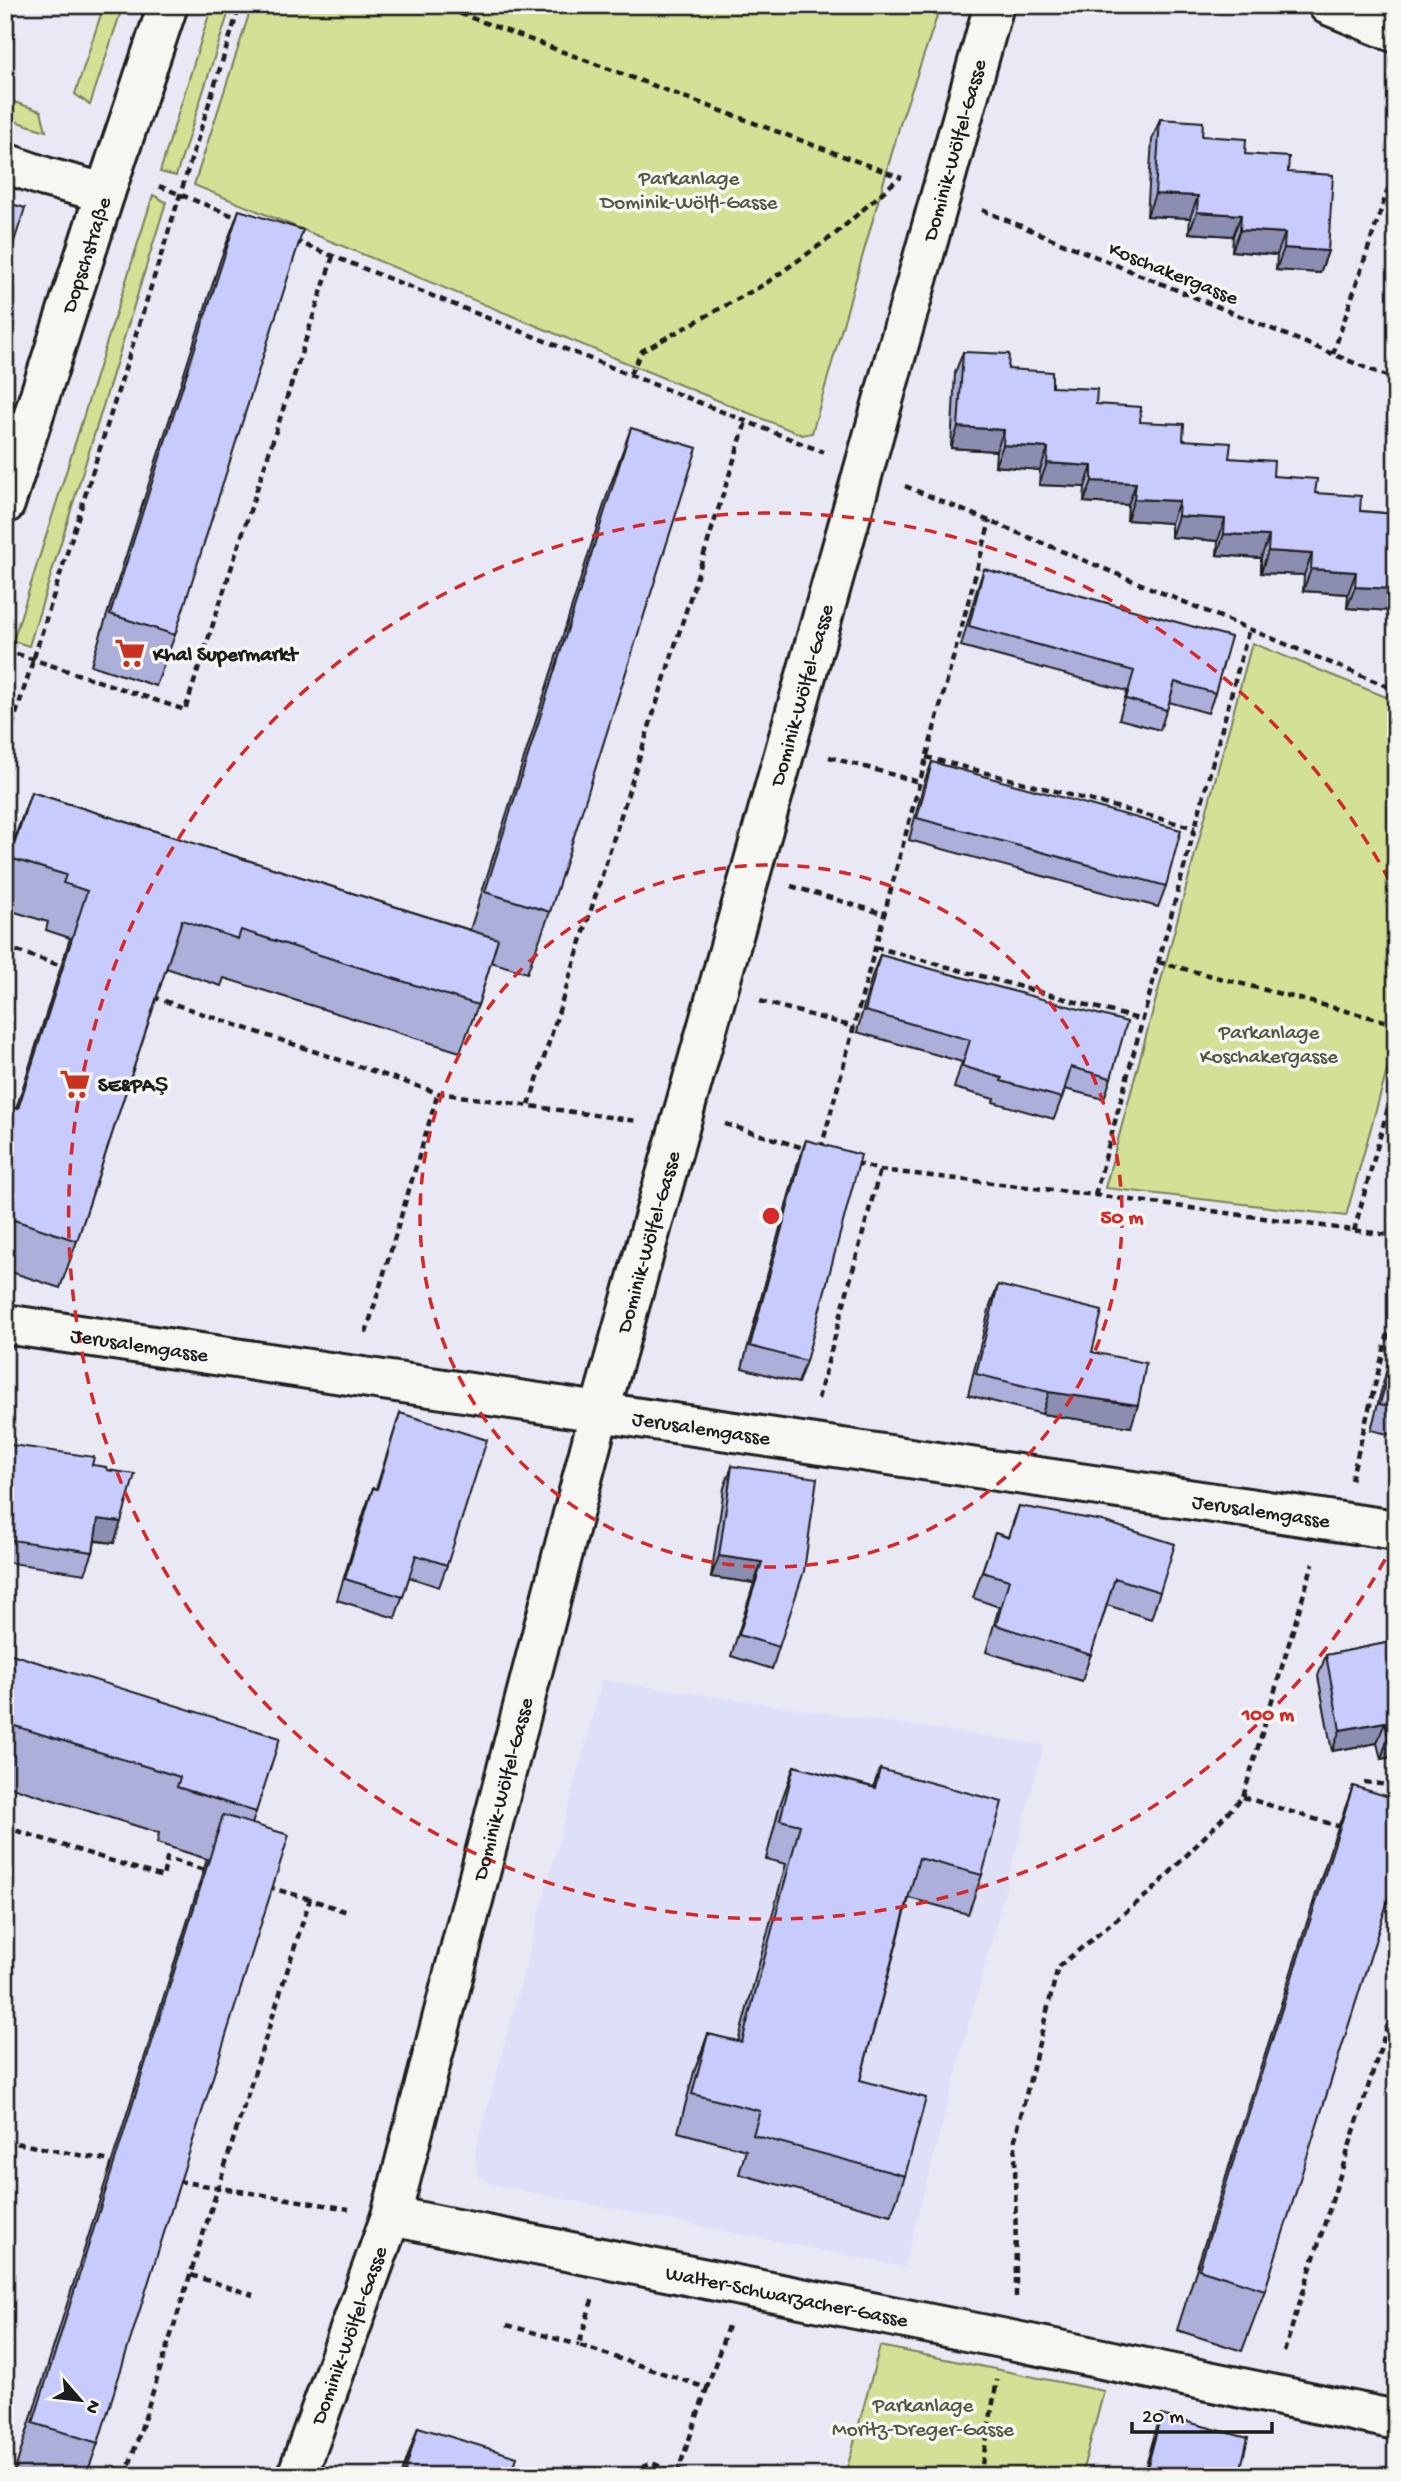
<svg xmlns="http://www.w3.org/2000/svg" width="1401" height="2481" font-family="'Gochi Hand',sans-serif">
  <rect width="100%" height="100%" fill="#e8e9f5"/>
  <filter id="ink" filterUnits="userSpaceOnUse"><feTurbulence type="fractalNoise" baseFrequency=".0143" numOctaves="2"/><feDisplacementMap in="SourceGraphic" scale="14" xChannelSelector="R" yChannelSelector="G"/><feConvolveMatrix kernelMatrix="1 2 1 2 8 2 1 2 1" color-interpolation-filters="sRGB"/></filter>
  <g filter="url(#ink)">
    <path fill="#dee0f7" d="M602 1680 1044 1745 904 2267 491 2184 478 2175 475 2153Z"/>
    <path fill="#d2e195" stroke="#777e58" stroke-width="2" d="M104 5H123L90 105 75 94Z
      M212 5H231L176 176 160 172Z
      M252 5H941L901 121 812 433 802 435 194 185Z
      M5 99 41 111 46 131 5 118Z
      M153 195 166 202 29 646 13 641Z
      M1252 643 1396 701V1039L1346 1216 1105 1188Z
      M880 2346 1104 2391 1081 2476H845Z"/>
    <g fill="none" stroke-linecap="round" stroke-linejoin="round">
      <g stroke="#1c1c1c" stroke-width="44">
        <g id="minor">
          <path d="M1328 5 1396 33"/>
          <path d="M5 163 45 177 105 193"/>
          <path id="s1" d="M5 504 105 193 168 5"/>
          <path id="s2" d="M5 1324 1396 1530"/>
          <path id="s3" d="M391 2216 1006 2339 1396 2420"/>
          <path id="s4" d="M297 2476 391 2216 599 1414 994 5"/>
        </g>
      </g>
      <path stroke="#1c1c1c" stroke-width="4.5" stroke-dasharray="7 5" stroke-linecap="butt" d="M437 5 902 178
        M159 186 241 219
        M982 210 1396 380
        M295 241 823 452
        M1333 354 1396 165
        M630 374 642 351 765 284 834 235 899 178
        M905 486 1396 690
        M5 650 185 710 333 256
        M5 749 240 5
        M829 757 919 782
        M926 757 1195 828
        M791 886 884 914
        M5 947 65 967
        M875 947 1142 1020
        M1158 962 1396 1024
        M153 997 438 1093 637 1121
        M760 1001 854 1027
        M529 1105 746 422
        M725 1124 807 1149
        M821 1149 990 521
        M856 1163 880 1170 1095 1195 1396 1236
        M1095 1195 1249 629
        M1354 1231 1396 1079
        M366 1333 438 1093
        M818 1399 880 1170
        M1351 1480 1396 1302
        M1364 1782 1396 1786
        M1243 1797 1341 1827
        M5 1827 163 1877 167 1858 204 1870
        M268 1887 310 1899
        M5 2141 111 2161
        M178 2181 349 2209
        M191 2275 253 2295
        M1016 2297 1015 2139 1058 1967 1154 1889 1243 1797 1313 1563
        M592 2300 579 2345 707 2388 728 2326
        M507 2325 579 2345
        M1284 2352 1396 1999
        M677 2474 707 2388
        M126 2476 310 1899 350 1913
        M620 2476 652 2463 683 2476
        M980 2476 997 2380
        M1263 2476 1265 2471"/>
      <use href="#minor" stroke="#f6f6f2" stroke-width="38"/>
    </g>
    <path fill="#acafda" stroke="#1c1c1c" stroke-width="2" d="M1160 119 1288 172 1328 251 1320 273 1276 270 1277 255 1232 251 1233 236 1189 233 1190 218 1147 216 1152 140Z
      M239 210 175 635 156 686 91 665 220 261Z
      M963 352 1096 404 1360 511 1396 514V627H1390L1391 611 1347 608 1348 594 1303 591 1304 575 1261 573V558L1217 555 1218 541 1171 537V523L1127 520 1128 505 1084 502 1085 487 1039 485 1040 470 995 466 996 451 951 448 955 373Z
      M631 428 550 912 527 973 491 962 478 1005 460 1052 224 978 221 986 166 968 77 1241 60 1288 5 1270V1105L16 1109 70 938 46 930 48 922 5 909V865L31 792 470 930 609 489Z
      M984 569 1215 693 1208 713 1169 702 1160 730 1119 719 1127 691 961 646 977 589Z
      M932 762 1166 886 1158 907 909 840 924 783Z
      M880 955 1111 1078 1104 1099 1065 1089 1054 1119 993 1102 994 1099 954 1088 962 1062 857 1032 872 976Z
      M806 1140V1361L798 1383 742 1368 798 1162Z
      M998 1285 1092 1352 1131 1427 1042 1414 968 1395 990 1306Z
      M1396 1334V1436L1371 1430Z
      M400 1413 447 1565 439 1587 409 1577 395 1618 337 1600 365 1509 373 1488 376 1489Z
      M5 1444 92 1465 114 1543 95 1541 93 1552 85 1574 5 1562Z
      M732 1466 779 1647 772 1669 731 1656 754 1583 711 1577 724 1488Z
      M1019 1506 1160 1592 1151 1619 1107 1605 1082 1681 986 1652 999 1607 973 1598 995 1533 1008 1537Z
      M1396 1641V1756L1381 1759 1377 1743 1332 1751 1318 1676 1326 1655Z
      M5 1652 256 1812 252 1824 98 2443 86 2476H13L207 1859 157 1843 159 1833 5 1785Z
      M794 1766 873 1787 880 1769 982 1875 968 1914 909 1898 860 2080 905 2176 891 2215 739 2174 746 2150 678 2132 694 2072 708 2034 738 2042 786 1864 766 1859 780 1805Z
      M1353 1786 1265 2290 1242 2351 1177 2330 1331 1847Z
      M1161 2415 1239 2476H1143L1154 2437Z
      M418 2427 511 2476H401Z"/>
    <path fill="#8c8eb1" stroke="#1c1c1c" stroke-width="2" d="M1155 194 1198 196 1190 218 1147 216Z
      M1197 212 1241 215 1233 236 1189 233Z
      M1240 230 1285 233 1277 255 1232 251Z
      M1284 248 1328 251 1320 273 1276 270Z
      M958 427 1004 430 996 451 951 448Z
      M1003 445 1048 448 1040 470 995 466Z
      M1047 463 1092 466 1085 487 1039 485Z
      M1092 481 1136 483 1128 505 1084 502Z
      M1134 499 1179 501 1171 523 1127 520Z
      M1178 516 1225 519 1218 541 1171 537Z
      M1224 534 1269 536 1261 558 1217 555Z
      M1268 551 1312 554 1304 575 1261 573Z
      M1311 569 1356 572 1348 594 1303 591Z
      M1355 587 1396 589V597L1391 611 1347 608Z
      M1396 612V627H1390Z
      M1049 1392 1138 1405 1131 1427 1042 1414Z
      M98 1519 121 1522 114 1543 91 1540Z
      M719 1556 762 1562 754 1583 711 1577Z
      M1385 1722 1377 1743 1332 1751 1340 1730Z
      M1396 1736V1756L1381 1759 1388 1737Z"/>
    <path fill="#c8cbfd" stroke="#1c1c1c" stroke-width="2" d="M1160 119 1203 122 1202 136 1246 139 1245 154 1289 157 1288 172 1333 175 1328 251 1284 248 1285 233 1240 230 1241 215 1197 212 1198 196 1155 194Z
      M5 202 25 208 5 269Z
      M239 210 303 230 175 635 110 614Z
      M963 352 1009 354 1008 369 1052 372V387L1097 389 1096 404 1141 407 1140 422 1184 424 1183 440 1231 443 1229 458 1274 461 1273 476 1317 479 1315 493 1361 496 1360 511 1396 514V589L1355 587 1356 572 1311 569 1312 554 1268 551 1269 536 1224 534 1225 519 1178 516 1179 501 1134 499 1136 483 1092 481V466L1047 463 1048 448 1003 445 1004 430 958 427Z
      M631 428 697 448 550 912 485 892Z
      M984 569 1231 637 1215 693 1175 682 1167 710 1126 699 1134 671 969 626Z
      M932 762 1181 830 1166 886 917 818Z
      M31 792 498 939 478 1005 241 930 238 939 182 920 77 1241 5 1217V1105L18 1109 87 891 63 883 66 875 10 858Z
      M880 955 1127 1022 1111 1078 1071 1067 1062 1098 1001 1081 1002 1078 962 1066 970 1040 865 1011Z
      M806 1140 861 1155 806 1361 750 1346Z
      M998 1285 1102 1311 1092 1352 1146 1363 1138 1405 1049 1392 976 1374Z
      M1396 1345V1408L1380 1404Z
      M400 1413 487 1440 447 1565 416 1555 403 1597 345 1579 373 1488 377 1489Z
      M5 1444 94 1457 92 1465 106 1467 107 1470 135 1474 121 1522 98 1519 93 1552 5 1539Z
      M732 1466 817 1478 804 1571 779 1647 739 1635 762 1562 719 1556Z
      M1019 1506 1102 1521 1175 1544 1160 1592 1115 1578 1091 1655 996 1625 1009 1580 982 1572 995 1533 1009 1538Z
      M1396 1641V1736L1388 1737 1385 1722 1340 1730 1326 1655Z
      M5 1652 280 1738 256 1812 177 1787 180 1777 5 1723Z
      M794 1766 875 1788 880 1769 1002 1802 982 1875 919 1858 860 2080 926 2098 905 2176 753 2135 760 2111 692 2094 708 2034 742 2042 800 1825 780 1820Z
      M1353 1786 1396 1799V1875L1265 2290 1199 2269Z
      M223 1815 289 1835 98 2443 33 2423Z
      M1161 2415 1248 2438 1239 2476H1145Z
      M418 2427 517 2457 511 2476H404Z"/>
  </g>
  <g fill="none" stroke="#d62828" stroke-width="3.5" stroke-dasharray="12 9">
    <circle cx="771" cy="1216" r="351"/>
    <path d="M1395 1541A703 703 0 1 1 1395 891"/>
  </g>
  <defs>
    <g id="supermarket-bare" transform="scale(2.415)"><path d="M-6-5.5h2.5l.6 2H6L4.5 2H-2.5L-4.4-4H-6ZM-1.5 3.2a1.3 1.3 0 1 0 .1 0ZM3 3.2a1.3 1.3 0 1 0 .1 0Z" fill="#c8321e" stroke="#f6f6f2" stroke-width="2.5" paint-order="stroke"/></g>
  </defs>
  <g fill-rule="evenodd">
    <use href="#supermarket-bare" x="130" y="653"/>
    <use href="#supermarket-bare" x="75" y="1084"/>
  </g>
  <g text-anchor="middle" stroke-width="7" stroke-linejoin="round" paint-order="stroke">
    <g font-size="21" fill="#1c1c1c" stroke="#f6f6f2">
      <text dy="7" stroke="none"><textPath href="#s4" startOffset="2418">Dominik-Wölfel-Gasse</textPath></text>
      <text dy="7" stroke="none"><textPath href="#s1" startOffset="262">Dopschstraße</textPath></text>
      <text transform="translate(1174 272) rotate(22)" y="7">Koschakergasse</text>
      <text dy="7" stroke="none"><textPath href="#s4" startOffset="1852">Dominik-Wölfel-Gasse</textPath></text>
      <text dy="7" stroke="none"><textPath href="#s4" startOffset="1284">Dominik-Wölfel-Gasse</textPath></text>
      <text dy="7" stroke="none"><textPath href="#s2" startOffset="136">Jerusalemgasse</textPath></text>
      <text dy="7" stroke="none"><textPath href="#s2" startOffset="704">Jerusalemgasse</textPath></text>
      <text dy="7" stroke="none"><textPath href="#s2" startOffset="1270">Jerusalemgasse</textPath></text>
      <text dy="7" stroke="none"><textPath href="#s4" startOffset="718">Dominik-Wölfel-Gasse</textPath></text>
      <text dy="7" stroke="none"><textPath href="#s3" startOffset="404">Walter-Schwarzacher-Gasse</textPath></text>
      <text dy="7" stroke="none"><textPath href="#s4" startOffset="150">Dominik-Wölfel-Gasse</textPath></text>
    </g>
    <g font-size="21" fill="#535740" stroke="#f6f6f2">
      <text x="689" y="184">Parkanlage<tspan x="689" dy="24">Dominik-Wölfl-Gasse</tspan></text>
      <text x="1269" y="1038">Parkanlage<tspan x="1269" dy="24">Koschakergasse</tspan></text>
      <text x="923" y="2411">Parkanlage<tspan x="923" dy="24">Moritz-Dreger-Gasse</tspan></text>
    </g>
    <g font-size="21" font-weight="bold" fill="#1c1c1c" stroke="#f6f6f2" text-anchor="start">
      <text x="153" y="660">Khal Supermarkt</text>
      <text x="98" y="1091">SE&amp;PAŞ</text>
    </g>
  </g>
  <circle cx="771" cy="1216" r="10" fill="#d62828" stroke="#f6f6f2" stroke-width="3.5"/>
  <g font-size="21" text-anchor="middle" font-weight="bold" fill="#d62828" stroke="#f6f6f2" stroke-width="7" stroke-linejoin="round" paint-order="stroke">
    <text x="1122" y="1223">50 m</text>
    <text x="1268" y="1720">100 m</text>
  </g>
  <rect width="1401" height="2481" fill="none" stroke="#f6f6f2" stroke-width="28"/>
  <rect x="14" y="14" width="1373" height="2453" fill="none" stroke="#1c1c1c" stroke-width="2.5" filter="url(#ink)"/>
  <g transform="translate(80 2400) rotate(118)" stroke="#f6f6f2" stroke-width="5" paint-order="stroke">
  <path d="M0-5L12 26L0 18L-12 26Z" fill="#1c1c1c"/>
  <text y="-10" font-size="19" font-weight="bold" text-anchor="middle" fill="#1c1c1c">N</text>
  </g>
  <path d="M1132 2422v10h140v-10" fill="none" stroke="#1c1c1c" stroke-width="3.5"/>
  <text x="1142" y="2422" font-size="21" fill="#1c1c1c" stroke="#f6f6f2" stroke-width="5" paint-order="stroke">20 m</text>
</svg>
